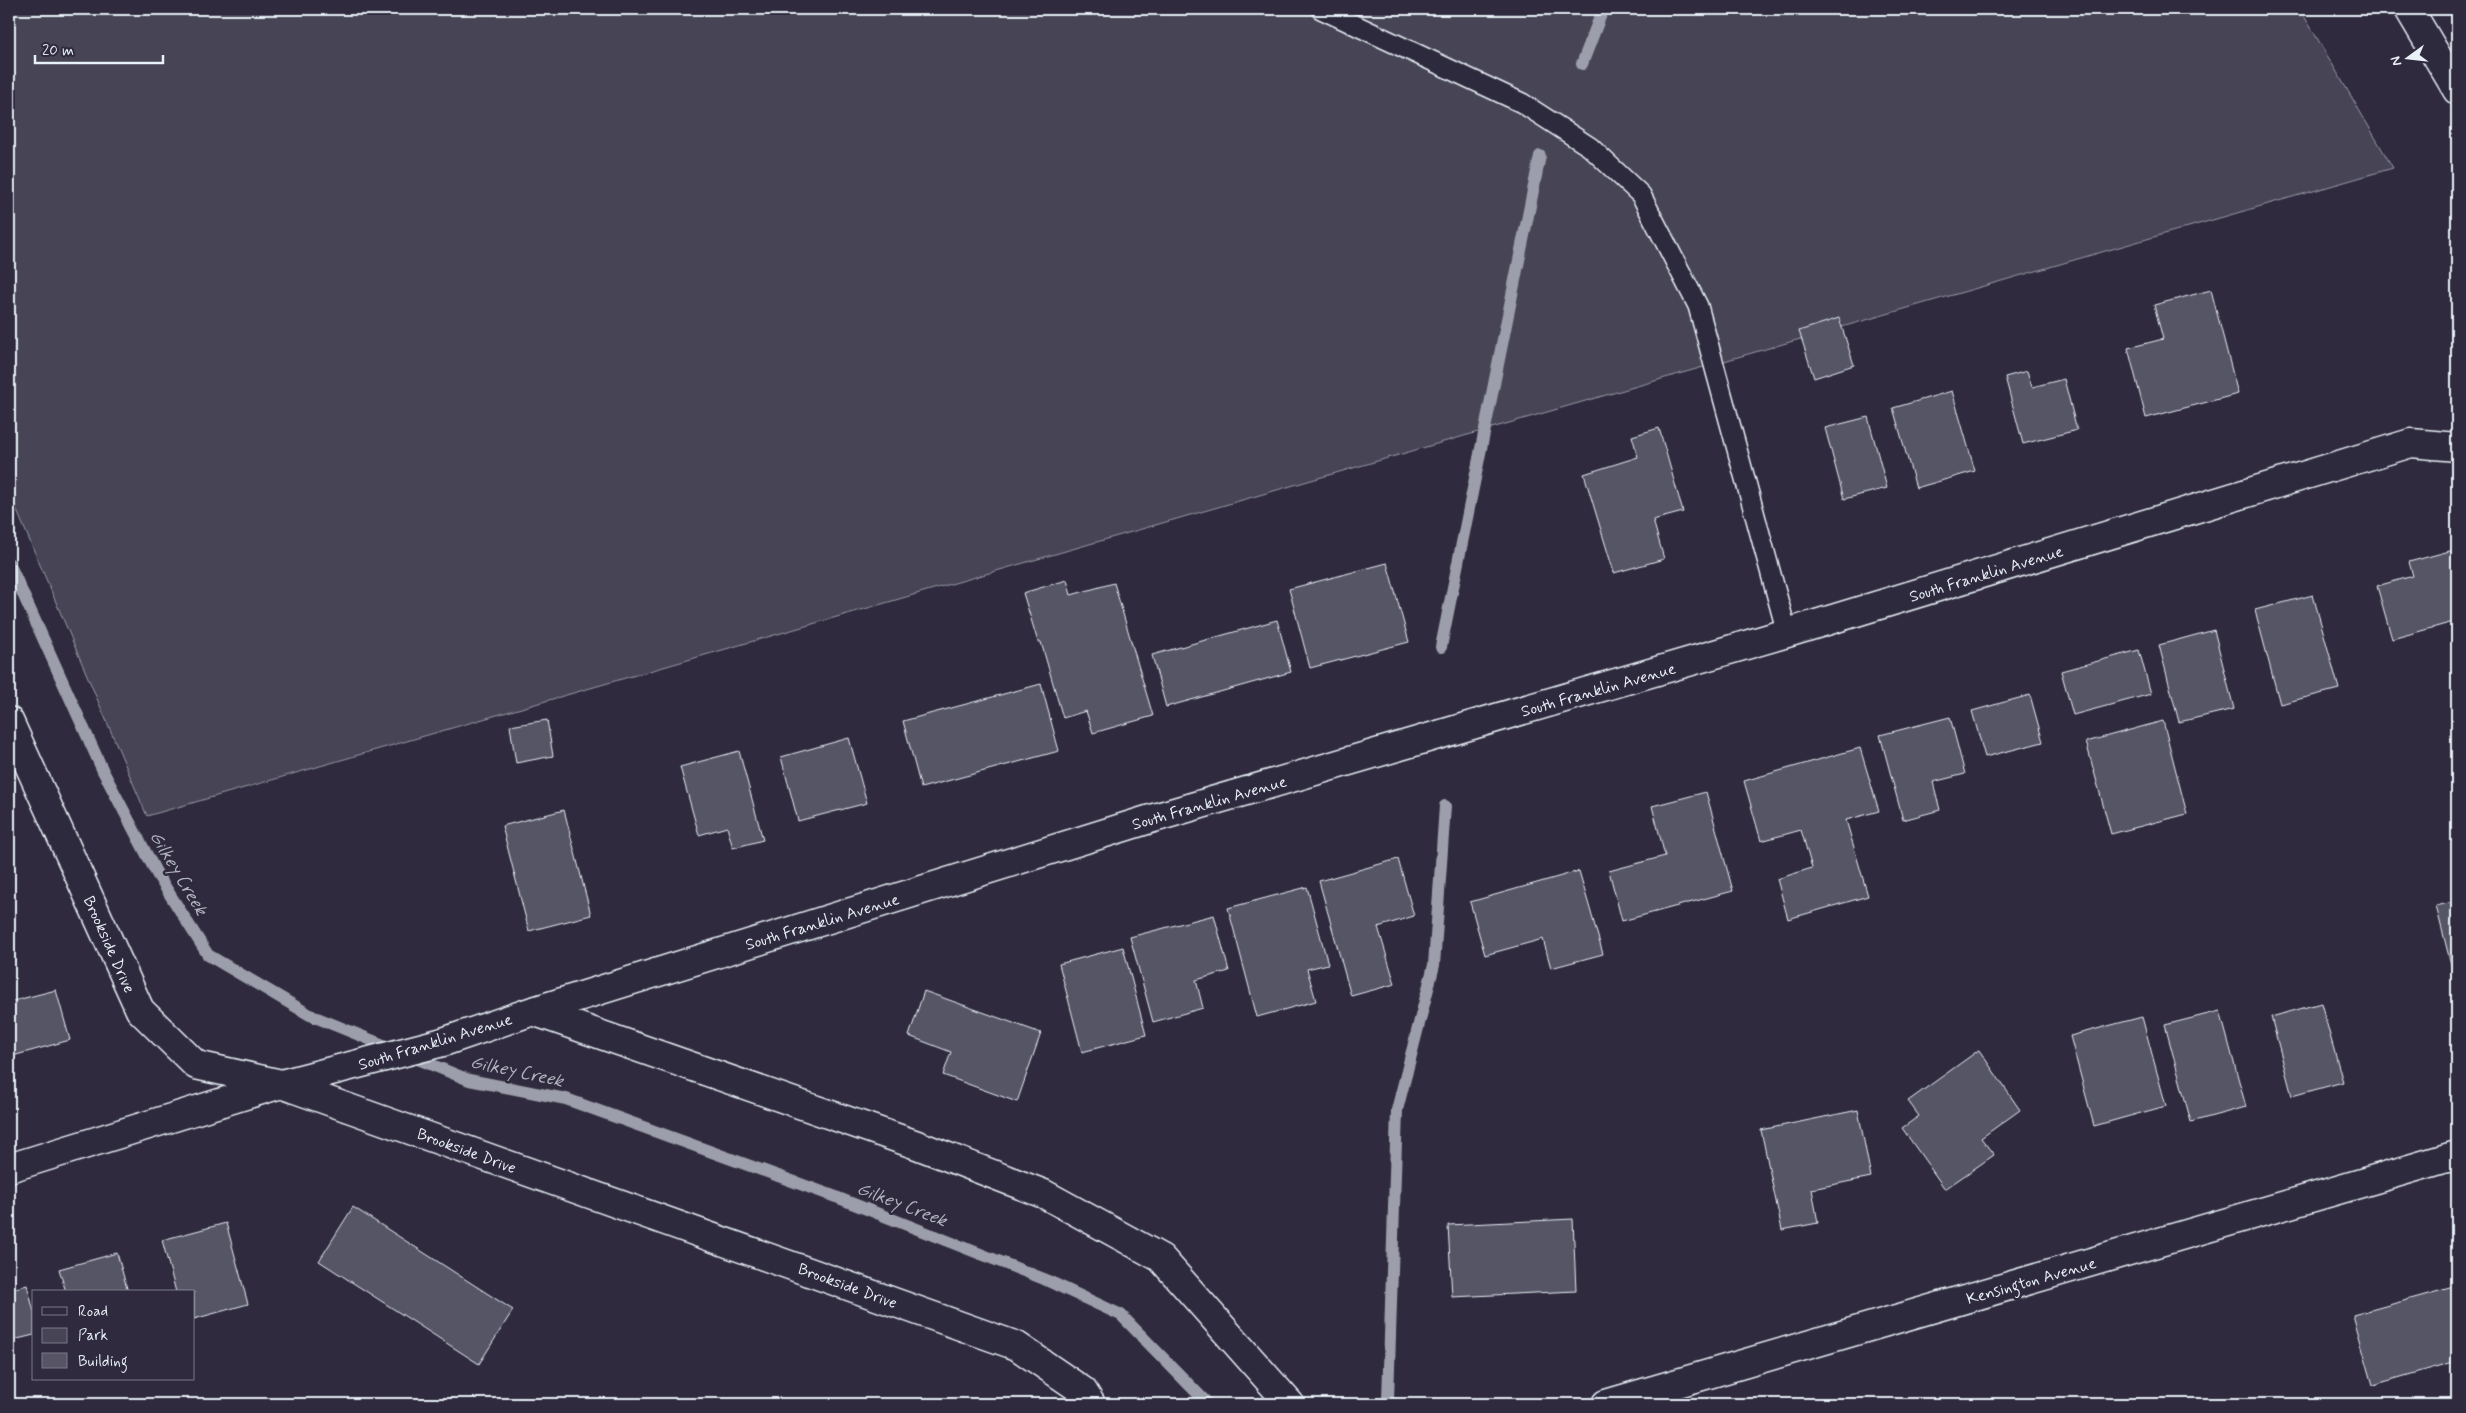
<svg xmlns="http://www.w3.org/2000/svg" width="2466" height="1413" font-family="Mynerve,sans-serif">
  <rect width="100%" height="100%" fill="#2f2a3d"/>
  <filter id="ink" filterUnits="userSpaceOnUse"><feTurbulence type="fractalNoise" baseFrequency=".02" numOctaves="2"/><feDisplacementMap in="SourceGraphic" scale="10" xChannelSelector="R" yChannelSelector="G"/><feConvolveMatrix kernelMatrix="1 2 1 2 8 2 1 2 1" color-interpolation-filters="sRGB"/></filter>
  <g filter="url(#ink)">
    <path fill="#464455" stroke="#979aa6" d="M9 9H2300L2393 168 147 816 9 492Z"/>
    <g fill="none" stroke-linecap="round" stroke-linejoin="round">
      <path stroke="#9c9fab" stroke-width="12" d="M1582 64 1603 9
        M9 563 103 771 157 874 208 955 310 1015 469 1080 566 1099 836 1197 1044 1279 1121 1315 1208 1404
        M1441 647 1540 156
        M1388 1400 1397 1110 1434 965 1445 806"/>
    </g>
    <path fill="#575565" stroke="#e8f1f8" d="M2211 290 2238 394 2146 418 2128 348 2163 339 2154 305Z
      M1839 318 1854 365 1814 378 1799 331Z
      M2027 371 2032 387 2064 379 2077 430 2023 444 2005 377Z
      M1952 391 1975 471 1916 488 1893 408Z
      M1868 417 1887 488 1844 499 1825 428Z
      M1659 428 1683 512 1653 520 1664 559 1614 573 1584 474 1638 457 1632 436Z
      M2457 549V621L2392 639 2377 586 2413 576 2409 562Z
      M1387 563 1409 642 1310 668 1289 589Z
      M1067 580 1071 595 1114 583 1153 716 1093 733 1086 711 1063 718 1041 642H1038L1023 593Z
      M2313 595 2339 689 2280 704 2255 610Z
      M1277 620 1291 672 1166 707 1152 655Z
      M2214 630 2234 709 2179 722 2159 645Z
      M2139 650 2151 694 2073 715 2061 671Z
      M1041 684 1059 751 921 788 903 721Z
      M2030 695 2043 742 1985 757 1972 711Z
      M1950 717 1965 774 1933 782 1940 810 1903 820 1880 735Z
      M547 720 553 756 516 763 510 726Z
      M2163 721 2187 814 2111 834 2086 742Z
      M849 738 867 803 798 821 781 757Z
      M1860 748 1879 811 1846 820 1868 896 1788 919 1777 879 1812 868 1801 830 1761 841 1744 781Z
      M739 751 763 840 733 848 727 827 699 835 680 767Z
      M1706 792 1733 891 1622 921 1609 871 1665 856 1652 806Z
      M564 810 591 915 529 931 502 826Z
      M1398 859 1414 916 1378 927 1395 984 1351 996 1319 881Z
      M1579 871 1603 954 1551 968 1543 939 1485 955 1470 902Z
      M1307 887 1328 964 1307 969 1316 1001 1257 1017 1228 908Z
      M2457 901V988L2436 906Z
      M1214 915 1229 971 1196 980 1203 1008 1153 1022 1130 937Z
      M1123 947 1146 1035 1082 1052 1059 964Z
      M56 990 70 1040 9 1057V1002Z
      M924 991 1041 1033 1017 1102 943 1075 951 1052 909 1036Z
      M2321 1003 2343 1082 2292 1096 2271 1017Z
      M2220 1011 2246 1107 2191 1122 2165 1025Z
      M2142 1017 2166 1106 2094 1126 2070 1036Z
      M1979 1050 2020 1110 1981 1138 1994 1155 1945 1189 1902 1128 1919 1116 1908 1101Z
      M1858 1110 1871 1177 1812 1189 1818 1223 1782 1230 1761 1130Z
      M353 1207 513 1310 479 1364 319 1261Z
      M1573 1219 1576 1291 1452 1297 1448 1225Z
      M226 1223 248 1304 194 1319V1292H176L162 1240Z
      M117 1253 128 1292H66L59 1269Z
      M27 1285 34 1312V1335L9 1341V1290Z
      M2457 1286V1361L2373 1385 2353 1315Z"/>
    <g fill="none" stroke-linecap="round" stroke-linejoin="round">
      <g stroke="#e8f1f8" stroke-width="22">
        <path id="lane" d="M1321 9 1522 103 1590 147 1641 195 1698 306 1787 633"/>
      </g>
      <g stroke="#e8f1f8" stroke-width="31">
        <path id="street" d="M9 721 140 1010 196 1065 281 1084 1017 1346 1083 1391 1091 1404
          M533 1011 917 1145 1044 1194 1161 1258 1290 1404
          M9 1168 281 1084 443 1042 533 1011 1147 820 1787 633 2411 443 2457 447
          M1606 1404 2457 1155"/>
      </g>
      <g stroke="#e8f1f8" stroke-width="31">
        <path id="highway" d="M2409 9 2457 90"/>
      </g>
      <use href="#lane" stroke="#2f2a3d" stroke-width="19"/>
      <use href="#street" stroke="#2f2a3d" stroke-width="28"/>
      <use href="#highway" stroke="#2f2a3d" stroke-width="28"/>
    </g>
  </g>
  <g text-anchor="middle" stroke-width="5" stroke-linejoin="round" paint-order="stroke">
    <g font-size="16" fill="#e8f1f8" stroke="#2f2a3d">
      <text transform="translate(1986 573) rotate(-17)" y="6">South Franklin Avenue</text>
      <text transform="translate(1598 689) rotate(-16)" y="6">South Franklin Avenue</text>
      <text transform="translate(1209 802) rotate(-16)" y="6">South Franklin Avenue</text>
      <text transform="translate(822 921) rotate(-17)" y="6">South Franklin Avenue</text>
      <text transform="translate(110 944) rotate(66)" y="6">Brookside Drive</text>
      <text transform="translate(435 1041) rotate(-17)" y="6">South Franklin Avenue</text>
      <text transform="translate(467 1150) rotate(20)" y="6">Brookside Drive</text>
      <text transform="translate(2031 1280) rotate(-16)" y="6">Kensington Avenue</text>
      <text transform="translate(848 1285) rotate(20)" y="6">Brookside Drive</text>
    </g>
    <g font-size="18" font-style="italic" fill="#afb4be" stroke="#2f2a3d">
      <text transform="translate(179 873) rotate(59)" y="6">Gilkey Creek</text>
      <text transform="translate(517 1071) rotate(12)" y="6">Gilkey Creek</text>
      <text transform="translate(902 1204) rotate(21)" y="6">Gilkey Creek</text>
    </g>
  </g>
  <rect width="2466" height="1413" fill="none" stroke="#2f2a3d" stroke-width="30"/>
  <rect x="15" y="15" width="2436" height="1383" fill="none" stroke="#e8f1f8" stroke-width="2" filter="url(#ink)"/>
  <rect x="32" y="1290" width="162" height="90" fill="#2f2a3d" stroke="#797a88"/>
  <rect x="42" y="1307" width="25" height="8" fill="#2f2a3d" stroke="#797a88"/>
  <text x="78" y="1316" font-size="15" fill="#e8f1f8">Road</text>
  <rect x="42" y="1328" width="25" height="15" fill="#464455" stroke="#797a88"/>
  <text x="78" y="1340" font-size="15" fill="#e8f1f8">Park</text>
  <rect x="42" y="1353" width="25" height="15" fill="#575565" stroke="#797a88"/>
  <text x="78" y="1366" font-size="15" fill="#e8f1f8">Building</text>
  <g transform="translate(2408 58) rotate(255)" stroke="#2f2a3d" stroke-width="4" paint-order="stroke">
  <path d="M0-4L9 19L0 12L-9 19Z" fill="#e8f1f8"/>
  <text y="-8" font-size="14" font-weight="bold" text-anchor="middle" fill="#e8f1f8">N</text>
  </g>
  <path d="M35 55v8h128v-8" fill="none" stroke="#e8f1f8" stroke-width="2.5"/>
  <text x="42" y="55" font-size="15" fill="#e8f1f8" stroke="#2f2a3d" stroke-width="4" paint-order="stroke">20 m</text>
</svg>
